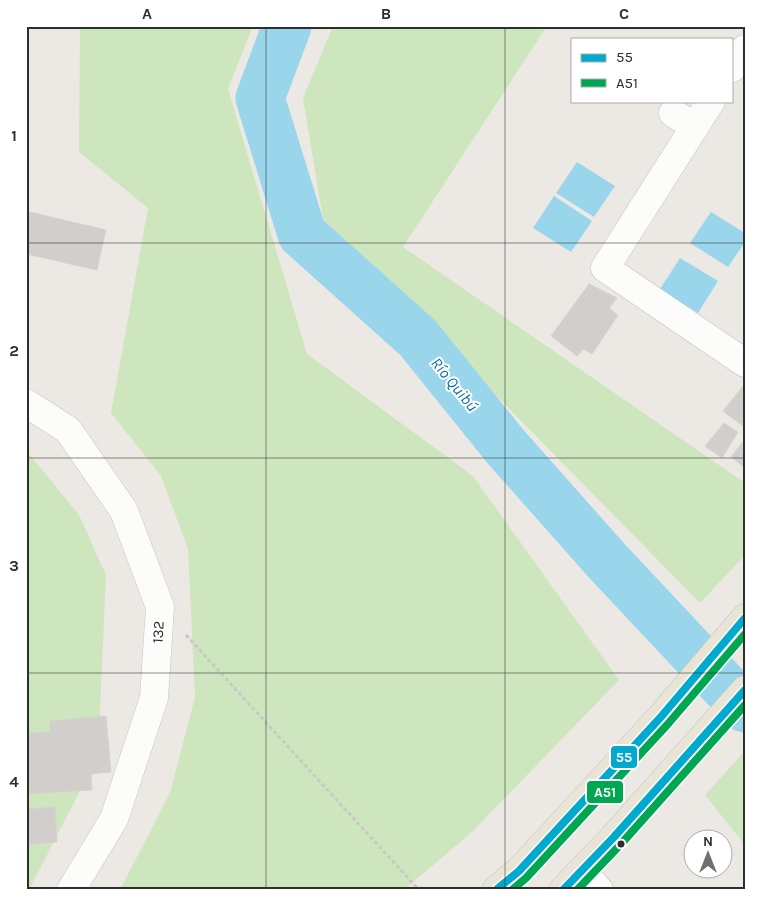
<svg xmlns="http://www.w3.org/2000/svg" width="771" height="916" font-family="Karla,sans-serif">
  <rect width="100%" height="100%" fill="#ece8e4"/>
  <path fill="#cee6be" d="M80 26H253L228 89 307 354 473 476 619 680 472 832 404 890H120L170 793 195 697 188 549 161 476 111 413 148 208 79 152Z
    M333 26H547L403 247 745 483V555L700 603 323 219 303 98Z
    M26 450 79 515 106 575 98 756 29 890H26Z
    M745 751V845L705 795Z"/>
  <path fill="#99d6ec" d="M577 162 615 186 594 217 556 193Z
    M554 196 592 221 571 252 533 228Z
    M711 212 745 233V242L728 267 690 243Z
    M680 258 718 281 698 313 660 289Z"/>
  <g fill="none" stroke-linecap="round" stroke-linejoin="round">
    <path stroke="#99d6ec" stroke-width="49" d="M287 26 260 98 302 234 418 338 505 446 607 561 745 708"/>
  </g>
  <path fill="#d1cecb" stroke="#d7d4d0" d="M26 211 106 230 97 270 26 254Z
    M589 284 617 298 609 308 618 315 592 354 583 349 577 356 551 336Z
    M743 386 745 387 743 426 723 411Z
    M724 423 738 432 722 458 705 446Z
    M745 439V468L731 457Z
    M106 716 111 772 91 774 92 790 26 794V733L50 732V721Z
    M55 807 57 842 26 845V809Z"/>
  <g fill="none" stroke-linecap="round" stroke-linejoin="round">
    <g stroke="#c5c4c5" stroke-width="29">
      <path id="street" d="M732 68 745 49
        M711 101 605 268 745 363
        M673 113 695 127
        M26 403 68 430 124 511 160 607 154 698 114 819 71 890
        M582 871 599 890"/>
    </g>
    <g stroke="#c6c5c4" stroke-width="29">
      <path id="primary" d="M496 890 519 871 660 718 745 618
        M563 890 614 837 745 690"/>
    </g>
    <path stroke="#c9c9c8" stroke-width="3" stroke-dasharray="4 2.5" stroke-linecap="butt" d="M186 635 419 890"/>
    <use href="#street" stroke="#fcfcfb" stroke-width="28"/>
    <use href="#primary" stroke="#e8e4d6" stroke-width="28"/>
    <g stroke="#fff" stroke-width="11">
      <path id="bus-1" d="M496 890 519 871 660 718 745 618
        M563 890 614 837 745 690"/>
    </g>
    <g stroke="#fff" stroke-width="11">
      <path id="bus-2" d="M512 890 526 878 667 725 745 634
        M577 890 621 844 745 705"/>
    </g>
    <use href="#bus-1" stroke="#00a9ce" stroke-width="8"/>
    <use href="#bus-2" stroke="#00a651" stroke-width="8"/>
  </g>
  <path fill="none" stroke="#2e2e2e" stroke-width="1" stroke-opacity="0.55" d="M266 26V890M505 26V890M26 243H745M26 458H745M26 673H745"/>
  <circle fill="#2e2e2e" stroke="#fff" stroke-width="2" cx="621" cy="844" r="4.5"/>
  <g text-anchor="middle" stroke-width="4" stroke-linejoin="round" paint-order="stroke">
    <g font-size="15" fill="#2e2e2e" stroke="#fff">
      <text transform="translate(158 632) rotate(-87)" y="5">132</text>
    </g>
    <g font-size="16" font-style="italic" fill="#0d6fa3" stroke="#fff">
      <text transform="translate(455 384) rotate(51)" y="6">Río Quibú</text>
    </g>
  </g>
  <g stroke="#fff" stroke-width="2">
    <rect x="610" y="745" width="28" height="24" rx="5" fill="#00a9ce"/>
    <rect x="586" y="780" width="38" height="24" rx="5" fill="#00a651"/>
  </g>
  <g font-size="14" text-anchor="middle" font-weight="bold" fill="#fff">
    <text x="624" y="762">55</text>
    <text x="605" y="797">A51</text>
  </g>
  <rect width="771" height="916" fill="none" stroke="#ffffff" stroke-width="55"/>
  <rect x="571" y="38" width="162" height="65" fill="#ffffff" stroke="#ababab"/>
  <rect x="581" y="54" width="25" height="8" fill="#00a9ce" stroke="#ababab"/>
  <text x="616" y="62" font-size="15" fill="#2e2e2e">55</text>
  <rect x="581" y="79" width="25" height="8" fill="#00a651" stroke="#ababab"/>
  <text x="616" y="88" font-size="15" fill="#2e2e2e">A51</text>
  <g transform="translate(708 854)"><circle r="24" fill="#ffffff" stroke="#ababab"/>
  <path d="M0-4L9 19L0 12L-9 19Z" fill="#706f6e"/>
  <text y="-8" font-size="14" font-weight="bold" text-anchor="middle" fill="#2e2e2e">N</text>
  </g>
  <rect x="28" y="28" width="716" height="860" fill="none" stroke="#2e2e2e" stroke-width="2"/>
  <g font-size="16" text-anchor="middle" font-weight="bold" fill="#2e2e2e">
    <text x="147" y="19">A</text>
    <text x="386" y="19">B</text>
    <text x="624" y="19">C</text>
    <text x="14" y="141">1</text>
    <text x="14" y="356">2</text>
    <text x="14" y="571">3</text>
    <text x="14" y="787">4</text>
  </g>
</svg>
